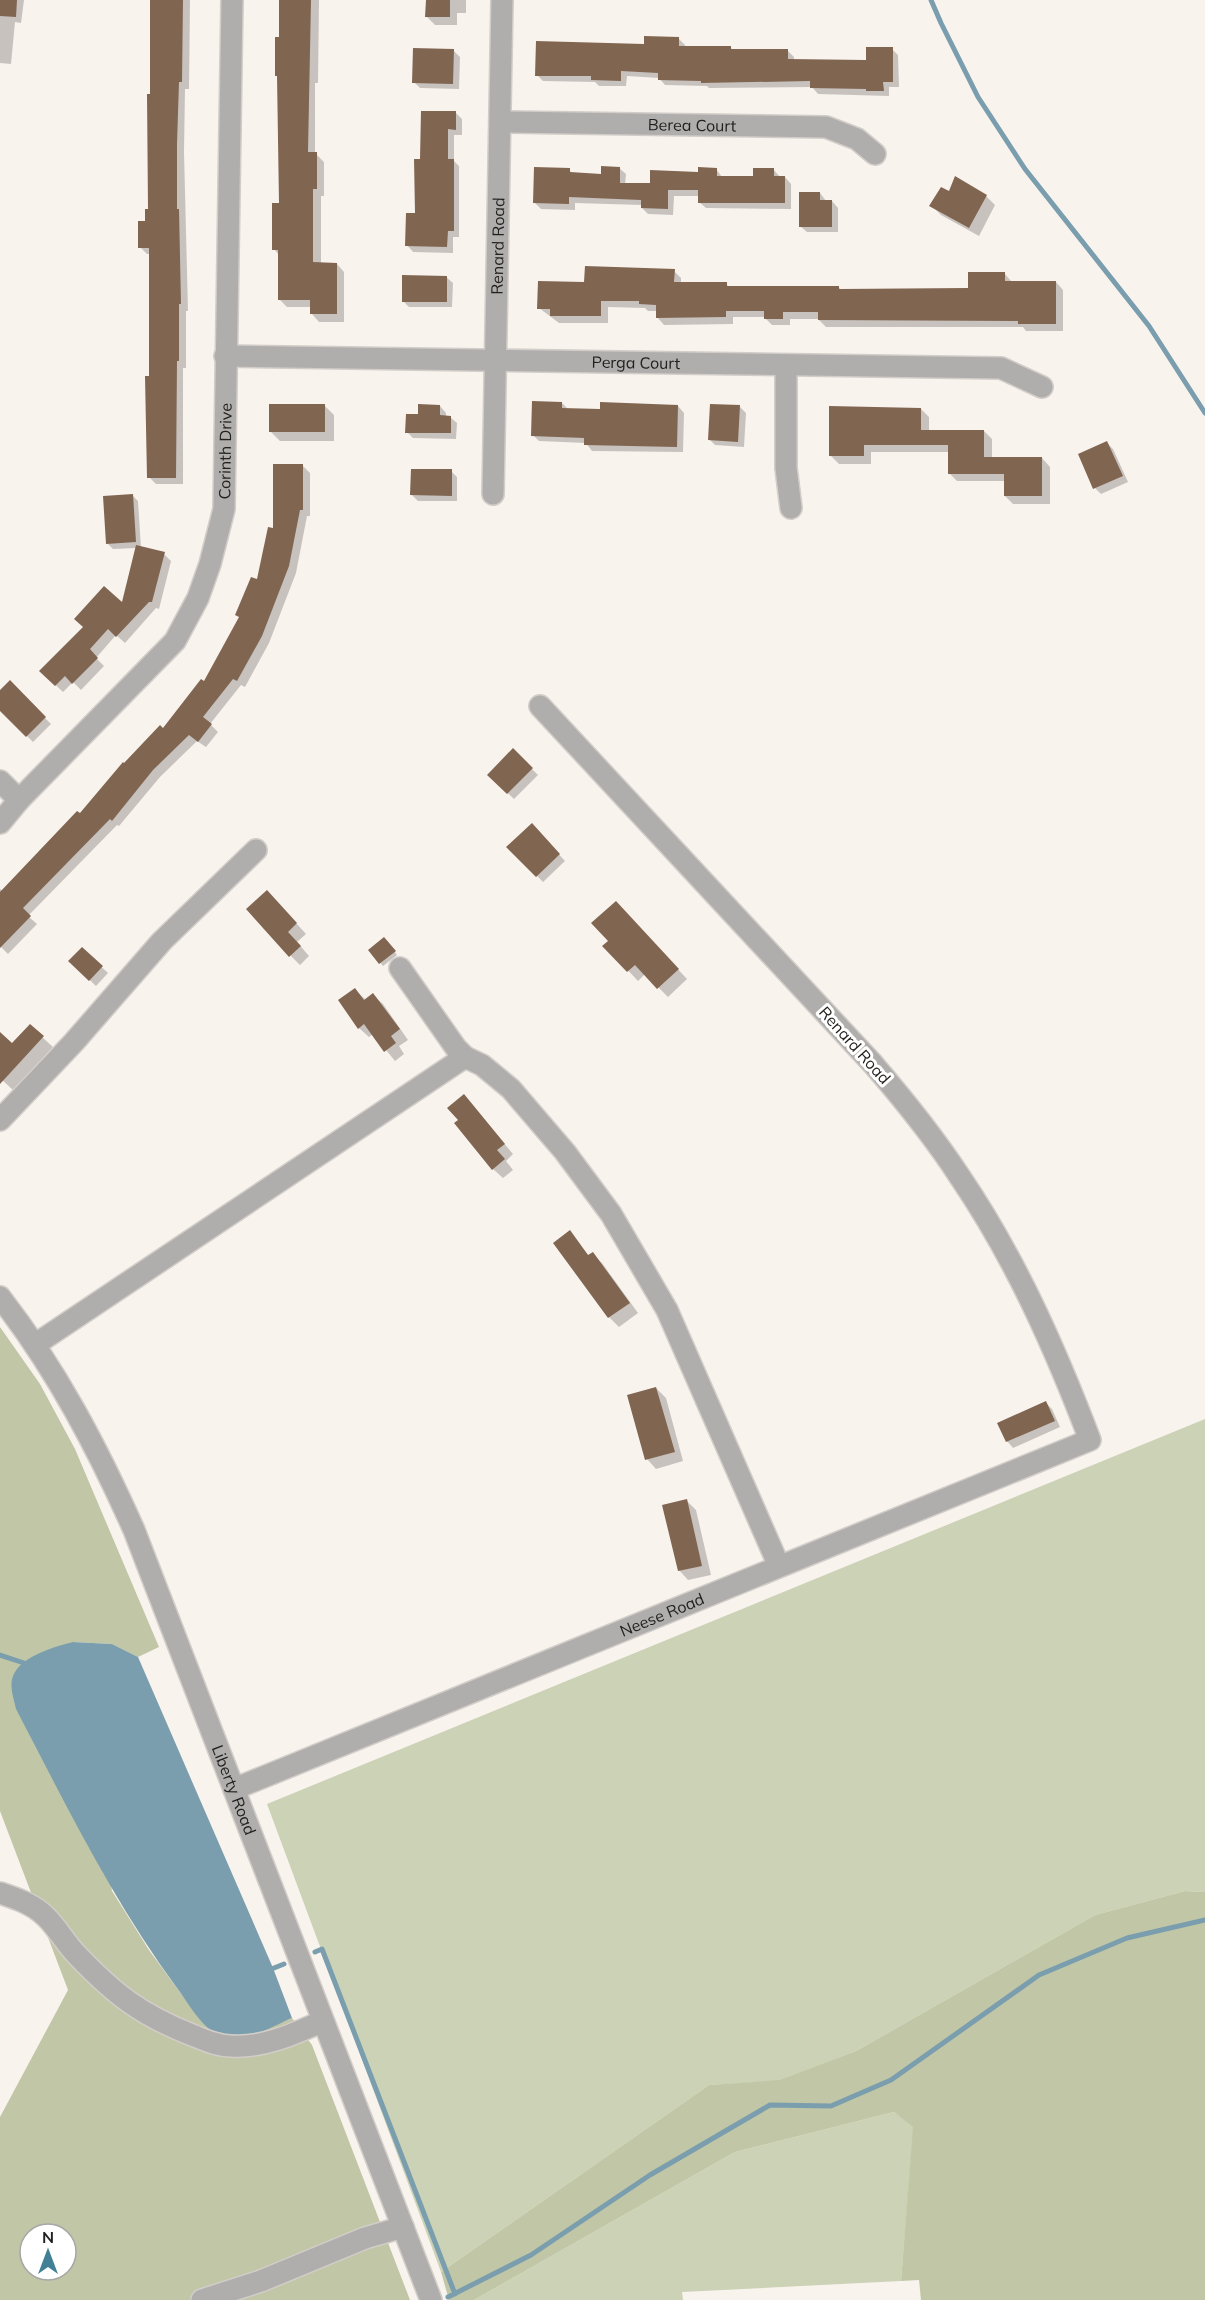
<svg xmlns="http://www.w3.org/2000/svg" width="1205" height="2300" font-family="Mulish,sans-serif">
  <rect width="100%" height="100%" fill="#f9f3ee"/>
  <path fill="#ccd2b5" d="M1205 1419V1892L1185 1891 1095 1915 856 2051 780 2081 709 2085 441 2272 267 1804Z
    M894 2112 914 2126 901 2281 682 2292 683 2300H474L735 2152Z"/>
  <path fill="#c1c7a6" fill-rule="evenodd" d="M0 1327 40 1384 75 1449 159 1647 138 1657 112 1644 73 1642 112 1891 149 1950 201 2021 247 2036 292 2018 312 2045 410 2300H0V2117L68 1990 0 1811ZM30 2234H66V2270H30Z
    M1185 1891 1205 1892V2300H921L919 2280 901 2281 913 2127 894 2112 735 2152 474 2300H449L441 2272 709 2085 780 2080 856 2051 1095 1915Z"/>
  <path fill="#7a9eae" d="M73 1642 112 1644 138 1657 273 1968 292 2018C271 2027 243 2045 219 2035 201 2027 189 2004 177 1988 113 1901 66 1805 16 1709 14 1699 9 1687 13 1676 21 1656 54 1647 73 1642Z"/>
  <path fill="#0003" d="M0 0H24L21 23 15 22 11 64 0 63Z
    M151 0H190L189 89H185L184 152 188 311H186V368H183V484H156L149 477 150 254H147L140 247 149 211Z
    M280 0H319L318 83H315V153L324 162V196H321V264H337L344 272V322H319L312 314V307H287L279 299V255L274 249 280 204 279 78 276 75 280 38Z
    M427 0H466V13H457V25H435L427 17Z
    M679 39 685 45V48L730 47 734 51H788L794 57V61H868L892 49 898 55 899 87H889V96L818 94 812 87 709 88 707 86 665 85 659 78 627 76 626 86H599L595 82 543 81 537 75Z
    M453 50 460 57 459 89 420 88 414 82Z
    M456 113 462 119V135H454V161L459 166V237H453V253L413 252 407 245 416 215 422 161Z
    M619 168 626 174 625 185H651L716 169 722 177H754L774 170 780 177H785L791 184V209L706 208 699 202 700 196H674L673 215 648 214 642 208V205L575 203V210L541 209 535 203 569 170 573 174 603 175Z
    M820 193 826 201H832L838 208V232H807L800 226Z
    M986 196 995 205 979 236 941 215 931 205Z
    M674 271 681 278V283L726 284 730 288 838 287 842 290 969 289 1004 273 1012 282H1056L1063 290V331H1026L1023 327H826L818 319H790V325H772L764 317H733V324L664 325 657 317V311H648L645 308 608 307V323H559L539 308 586 284Z
    M446 277 453 283 452 307H409L403 301Z
    M562 403 568 409 602 410 678 406 684 413 683 452 592 451 586 443 539 441 533 435Z
    M324 405 334 415V441H280L271 432Z
    M440 406 446 413V417H450L457 423 456 439 413 438 407 432 420 415Z
    M740 407 746 413 744 447 715 445 709 439Z
    M921 409 929 417V431H984L992 439V458H1042L1050 467V504H1013L1005 496V481H957L949 473V452H871V464H839L831 456Z
    M1107 443 1113 449 1128 482 1101 494 1095 488Z
    M303 466 310 473V516H307L296 573 269 643 245 687 241 685 210 724 218 732 206 747 197 741 160 777 119 826 117 825 28 916 37 924 8 954 0 946V889L3 891 80 815 164 731 205 683 259 581 274 530Z
    M451 471 457 477V501H418L412 495Z
    M132 495 138 501 141 548 164 554 171 561 159 609 156 608 125 643 116 635 96 658 104 666 81 690 73 682 63 692 41 671 123 605 137 548 113 549 107 543Z
    M10 683 51 724 33 742 0 709V692Z
    M513 750 538 775 514 799 489 775Z
    M532 825 565 861 543 882 509 847Z
    M276 901 306 934 297 942 309 956 300 965 291 956Z
    M625 912 687 979 668 997 645 974 638 981 605 946 610 941Z
    M387 941 397 955 383 966 370 950Z
    M82 949 108 973 96 986 70 961Z
    M355 990 366 1000 373 995 383 1004 408 1040 399 1046 404 1054 395 1061 373 1034 369 1037 359 1028Z
    M30 1026 53 1047 13 1090 0 1078V1034L13 1045Z
    M473 1106 513 1154 506 1161 513 1170 503 1178 493 1169Z
    M569 1232 589 1256 592 1254 602 1263 638 1313 619 1327 609 1317 555 1243Z
    M656 1388 666 1398 683 1461 656 1469 647 1459Z
    M1046 1403 1052 1409 1060 1427 1013 1448 1007 1441Z
    M687 1501 696 1510 711 1575 688 1580 679 1570Z"/>
  <g fill="none" stroke-linecap="round" stroke-linejoin="round">
    <path stroke="#7a9eae" stroke-width="5" d="M931 0 941 23 978 97 1025 169 1149 326 1205 413
      M0 1655 30 1665
      M315 1952 322 1949 455 2294
      M269 1970 284 1964
      M448 2297 531 2255 650 2175 770 2105 831 2106 891 2080 1039 1975 1127 1938 1205 1920"/>
  </g>
  <path fill="#806551" d="M0 0H17L16 17 0 16Z
    M150 0H183L182 82H179L177 144V209H179L181 304H179V361H177L176 478H147L145 376H149V248H138V221H145V209H148L147 94H150Z
    M279 0H311L308 152H317V189H313V262L337 263V314H310V300H278V250H272V203H279L277 76H275V37H279Z
    M426 0H450V17H425Z
    M644 36 679 37V46H731V49H788V59L866 60V47H893V82H883L884 91H866V89L810 88V81L701 83V81L658 80V73L621 71V81L591 80V76H535L536 41 644 44Z
    M413 48 454 49 453 84 412 83Z
    M421 111H456V130L448 129V159H454V231H448L447 247 405 246 406 213H415L414 159H420Z
    M601 166 620 167V183H650V170L698 172V167L717 168V176H753V168H774V176H785V203H698V190H668V209L641 208V200L569 197V204L533 203 534 167 570 168V172L601 174Z
    M955 176 987 195 969 228 929 206 941 187 949 191Z
    M799 192H820V200H832V227H799Z
    M585 266 675 269 674 282H727V286H839V289L968 288V272H1005V281H1056V324H1018V321L818 320V312H783V319H764V311H726V317L656 318V305L639 304V301H601V316H550V309H537L538 281 584 282Z
    M402 275 447 276V302H402Z
    M532 401 562 402V408L600 409V402L678 405 677 447 584 445V438L531 436Z
    M269 404H325V432H269Z
    M418 404 440 405V415L451 416V433H405L406 414H418Z
    M710 404 740 405 738 442 708 440Z
    M829 406 921 408V430H984V457H1042V496H1004V474H948V445H864V456H829Z
    M1107 441 1123 476 1093 489 1078 454Z
    M273 464H303V510H300L289 566 262 636 237 681 233 679 203 717 212 724 198 742 189 735 153 770 112 821 110 819 23 908 31 916 0 948V892L77 811 80 813 123 762 124 763 160 725 163 728 201 679 204 681 239 617 235 615 251 577 257 579 268 527 273 528Z
    M411 469H452V496L410 495Z
    M133 494 136 542 106 544 103 496Z
    M136 545 165 552 152 602H149L116 637 108 629 90 649 98 658 72 684 65 676 55 686 39 671 83 627 74 619 104 586 122 602Z
    M10 680 46 717 26 737 0 711V690Z
    M513 748 533 768 507 794 487 775Z
    M532 823 560 854 536 877 506 847Z
    M267 890 297 923 288 932 301 946 289 957 246 909Z
    M616 901 679 969 657 989 635 965 627 972 602 946 608 941 591 923Z
    M384 937 396 951 379 964 368 950Z
    M82 947 103 966 89 981 68 961Z
    M355 988 364 1000 373 993 400 1029 391 1036 396 1043 384 1052 364 1024 358 1029 338 1000Z
    M30 1024 44 1036 0 1084V1032L12 1043Z
    M464 1094 505 1144 497 1150 505 1159 492 1170 454 1123 458 1120 447 1108Z
    M570 1230 588 1255 593 1252 630 1303 608 1318 553 1243Z
    M656 1387 675 1452 645 1460 627 1395Z
    M1046 1401 1055 1421 1006 1442 997 1423Z
    M687 1499 702 1566 678 1571 662 1505Z"/>
  <g fill="none" stroke-linecap="round" stroke-linejoin="round">
    <g stroke="#d2cdc9" stroke-width="24">
      <g id="minor">
        <path id="s1" d="M502 122 826 127 857 139 875 154"/>
        <path id="s2" d="M225 356 1001 368 1042 387"/>
        <path d="M786 365V468L791 508"/>
        <path id="s3" d="M493 494 502 0"/>
        <path d="M0 781 19 800"/>
        <path id="s4" d="M0 823 19 800 175 641 198 598 210 564 224 509 232 0"/>
        <path d="M400 968 456 1048 465 1057 482 1065 511 1089 565 1152 611 1214 667 1310 779 1566"/>
        <path d="M0 1120 74 1042 162 941 256 850"/>
        <path id="s5" d="M0 1297C56 1369 97 1447 134 1530L431 2300"/>
        <path d="M36 1344 465 1057"/>
        <path id="s6" d="M234 1789 1090 1440C1055 1348 1015 1258 960 1177 934 1137 904 1100 873 1064L540 706"/>
        <path d="M0 1893C15 1898 33 1904 45 1916 57 1927 65 1943 77 1955 114 1994 141 2015 192 2035 205 2040 217 2046 231 2046 264 2048 294 2034 323 2021"/>
        <path d="M202 2300 261 2281 365 2238 403 2227"/>
      </g>
    </g>
    <use href="#minor" stroke="#b0aeac" stroke-width="21"/>
  </g>
  <g text-anchor="middle" stroke-width="6" stroke-linejoin="round" paint-order="stroke">
    <g font-size="16" fill="#23211f" stroke="#fff">
      <text dy="6" stroke="none"><textPath href="#s1" startOffset="190">Berea Court</textPath></text>
      <text dy="6" stroke="none"><textPath href="#s3" startOffset="248">Renard Road</textPath></text>
      <text dy="6" stroke="none"><textPath href="#s2" startOffset="411">Perga Court</textPath></text>
      <text dy="6" stroke="none"><textPath href="#s4" startOffset="452">Corinth Drive</textPath></text>
      <text transform="translate(855 1045) rotate(48)" y="6">Renard Road</text>
      <text dy="6" stroke="none"><textPath href="#s6" startOffset="462">Neese Road</textPath></text>
      <text dy="6" stroke="none"><textPath href="#s5" startOffset="548">Liberty Road</textPath></text>
    </g>
  </g>
  <g transform="translate(48 2252)"><circle r="28" fill="#ffffff" stroke="#a7a6a5" stroke-width="1.5"/>
  <path d="M0-4.5L10 22L0 15L-10 22Z" fill="#428195"/>
  <text y="-9" font-size="16" font-weight="bold" text-anchor="middle" fill="#23211f">N</text>
  </g>
</svg>
